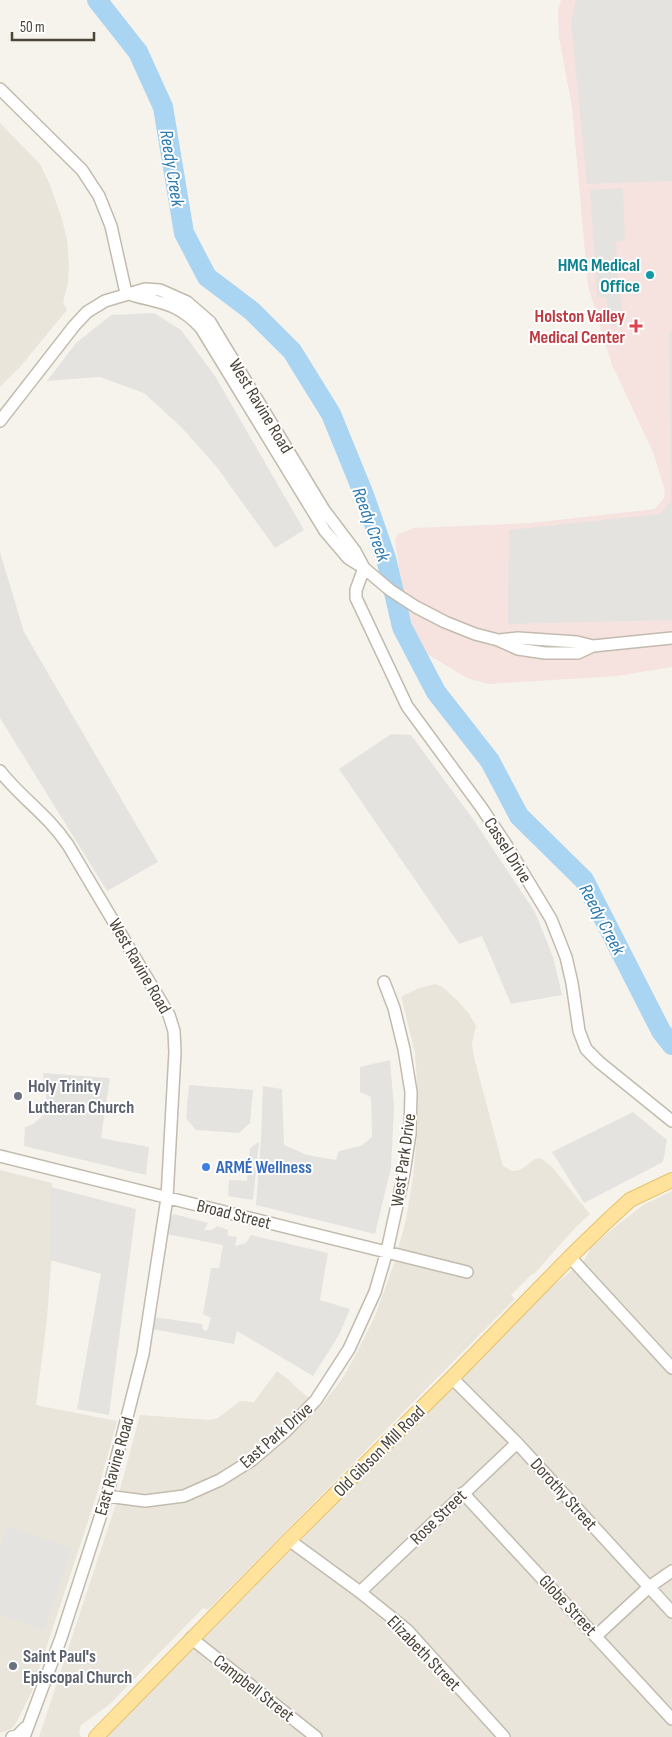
<svg xmlns="http://www.w3.org/2000/svg" width="672" height="1737" font-family="'Sofia Sans Condensed',sans-serif">
  <rect width="100%" height="100%" fill="#f6f3ec"/>
  <path fill="#eae5da" d="M0 123 40 164 50 185 62 219 67 240 69 265 68 283 63 302 67 310 19 368 0 387Z
    M435 984 441 986 457 1000 470 1015 476 1026 472 1043 474 1057 503 1166 512 1171 520 1170 535 1159 541 1158 552 1167 590 1214 574 1229 535 1273 531 1275 511 1295 515 1299 208 1610 203 1608 110 1704 81 1725 79 1732 81 1737H39L116 1504 140 1415 210 1420 218 1418 240 1401 254 1402 277 1371 289 1380 297 1388 320 1407 342 1379 355 1356 375 1316 395 1261 406 1219 413 1178 418 1125 417 1083 415 1053 402 1000V996L419 988Z
    M0 1170 52 1183V1251L47 1319 36 1405 117 1421 97 1494 32 1691 15 1725 11 1729 0 1733V1737Z
    M672 1191V1737H106L548 1289 564 1277 585 1259 591 1247 615 1227 643 1205Z"/>
  <path fill="#f6e3e0" d="M561 0H672V667L618 676 488 684 467 678 424 652 415 636 401 582 395 540 398 534 414 528 531 523 655 509 664 498 665 491 653 452 612 365 588 286 572 107 559 38 558 11Z"/>
  <path fill="#e5e3e0" d="M576 0H672V181L587 184 571 22Z
    M623 188 625 240 616 242 617 266 624 324 611 327 606 297H597L590 190Z
    M154 313 181 330 215 376 304 530 275 548 216 466 181 427 144 393 100 377 47 381 76 343 111 315Z
    M672 331V620L508 624 509 530 660 514 671 501 669 332Z
    M0 552 24 632 158 862 107 891 0 718Z
    M391 734 411 735 473 819 535 912 553 957 562 995 511 1004 482 936 459 944 339 769Z
    M390 1060 394 1108 391 1168 375 1234 256 1205 261 1138 263 1086 282 1089 284 1145 307 1155 336 1160 339 1151 361 1146 372 1137 371 1097 360 1092V1067Z
    M43 1073 110 1078 101 1138 149 1147 146 1175 24 1146 25 1127 33 1124 48 1111Z
    M189 1085 253 1090 250 1123 239 1133 196 1130 186 1118Z
    M633 1112 667 1140 663 1162 584 1203 552 1152Z
    M259 1142 253 1200 228 1196 229 1180 247 1181 250 1148Z
    M51 1187 136 1209 109 1415 77 1409 101 1274 50 1260Z
    M174 1214 208 1223 204 1230H212L217 1226 228 1230V1236L237 1237 235 1246 246 1243 251 1235 328 1253 320 1300 350 1309 339 1335 313 1376 237 1331 234 1344 152 1329 154 1317 202 1324 203 1330 207 1331 211 1318 203 1314 211 1268H219L223 1245 166 1234 167 1220Z
    M7 1526 72 1548 44 1630 0 1614V1547Z"/>
  <g fill="none" stroke-linecap="round" stroke-linejoin="round">
    <path stroke="#a9d4f2" stroke-width="20" d="M97 0 138 52 163 107 184 233 207 277 252 311 292 351 331 414 364 495 386 558 402 627 436 692 490 761 519 816 584 880 661 1031 672 1045"/>
    <g stroke="#c2bbae" stroke-width="14">
      <path id="minor" d="M0 89 82 170 99 196 111 226 126 293
        M126 293C159 304 175 300 201 328L325 531 348 558 364 568 390 590 416 607 445 622 475 634 498 640 518 649 545 653H578L593 646 672 638
        M0 421 74 326 87 312 105 301 145 289 160 290 187 302 210 322 324 510 355 551 364 568
        M364 568 356 590V598L407 706 481 807 507 846 551 919 566 957 572 983 579 1031 586 1049 599 1062 672 1121
        M500 640 518 638 577 642 593 646
        M0 771C21 798 48 815 68 845L169 1015 174 1031 175 1052 167 1198 143 1354 107 1496 61 1638 24 1737
        M0 1156 467 1272
        M570 1257 672 1368
        M452 1378 517 1443 672 1612
        M463 1493 672 1719
        M107 1496 145 1501 184 1496 220 1480 252 1460 286 1431 316 1400 349 1349 375 1292 387 1251 404 1173 410 1134 411 1092 404 1049 394 1008 384 982
        M289 1540 360 1592 407 1630 504 1737
        M360 1592 517 1443
        M596 1636 649 1587 672 1571
        M191 1638 316 1737
        M12 1737 17 1736 26 1727"/>
    </g>
    <g stroke="#e6c16a" stroke-width="16">
      <path id="major" d="M96 1737 289 1540 452 1378 570 1257 606 1222 630 1200 672 1180"/>
    </g>
    <use href="#minor" stroke="#fff" stroke-width="11"/>
    <use href="#major" stroke="#ffe39c" stroke-width="14"/>
  </g>
  <circle fill="#0f9aa8" stroke="#fff" stroke-width="2" cx="650" cy="275" r="5"/>
  <path fill="#e0444e" stroke="#fff" stroke-width="2" d="M633.5 318.5h5v5h5v5h-5v5h-5v-5h-5v-5h5z"/>
  <g fill="#6b7280" stroke="#fff" stroke-width="2">
    <circle cx="18" cy="1096" r="5"/>
    <circle cx="13" cy="1666" r="5"/>
  </g>
  <circle fill="#3f7fe0" stroke="#fff" stroke-width="2" cx="206" cy="1167" r="5"/>
  <g text-anchor="middle" stroke-width="4" stroke-linejoin="round" paint-order="stroke">
    <g font-size="18" font-weight="bold" fill="#0d838f" stroke="#fff" text-anchor="end">
      <text x="640" y="271">HMG Medical<tspan x="640" dy="21">Office</tspan></text>
    </g>
    <g font-size="18" font-weight="bold" fill="#be3a42" stroke="#fff" text-anchor="end">
      <text x="625" y="322">Holston Valley<tspan x="625" dy="21">Medical Center</tspan></text>
    </g>
    <g font-size="18" fill="#4b4439" stroke="#fff">
      <text transform="translate(261 406) rotate(59)" y="6">West Ravine Road</text>
      <text transform="translate(508 850) rotate(58)" y="6">Cassel Drive</text>
      <text transform="translate(140 966) rotate(60)" y="6">West Ravine Road</text>
      <text transform="translate(403 1160) rotate(-82)" y="6">West Park Drive</text>
      <text transform="translate(234 1214) rotate(14)" y="6">Broad Street</text>
      <text transform="translate(276 1435) rotate(-41)" y="6">East Park Drive</text>
      <text transform="translate(379 1451) rotate(-45)" y="6">Old Gibson Mill Road</text>
      <text transform="translate(114 1466) rotate(-74)" y="6">East Ravine Road</text>
      <text transform="translate(564 1494) rotate(48)" y="6">Dorothy Street</text>
      <text transform="translate(438 1517) rotate(-44)" y="6">Rose Street</text>
      <text transform="translate(568 1605) rotate(47)" y="6">Globe Street</text>
      <text transform="translate(424 1653) rotate(46)" y="6">Elizabeth Street</text>
      <text transform="translate(254 1688) rotate(38)" y="6">Campbell Street</text>
    </g>
    <g font-size="18" font-weight="bold" fill="#5b616d" stroke="#fff" text-anchor="start">
      <text x="28" y="1092">Holy Trinity<tspan x="28" dy="21">Lutheran Church</tspan></text>
      <text x="23" y="1662">Saint Paul's<tspan x="23" dy="21">Episcopal Church</tspan></text>
    </g>
    <g font-size="18" font-weight="bold" fill="#366cbe" stroke="#fff" text-anchor="start">
      <text x="216" y="1173">ARMÉ Wellness</text>
    </g>
    <g font-size="19" font-style="italic" fill="#2e7ab2" stroke="#fff">
      <text transform="translate(173 168) rotate(81)" y="7">Reedy Creek</text>
      <text transform="translate(372 524) rotate(70)" y="7">Reedy Creek</text>
      <text transform="translate(603 919) rotate(62)" y="7">Reedy Creek</text>
    </g>
  </g>
  <path d="M12 32v8h82v-8" fill="none" stroke="#4b4439" stroke-width="2.5"/>
  <text x="20" y="32" font-size="15" fill="#4b4439" stroke="#ffffff" stroke-width="4" paint-order="stroke">50 m</text>
</svg>
